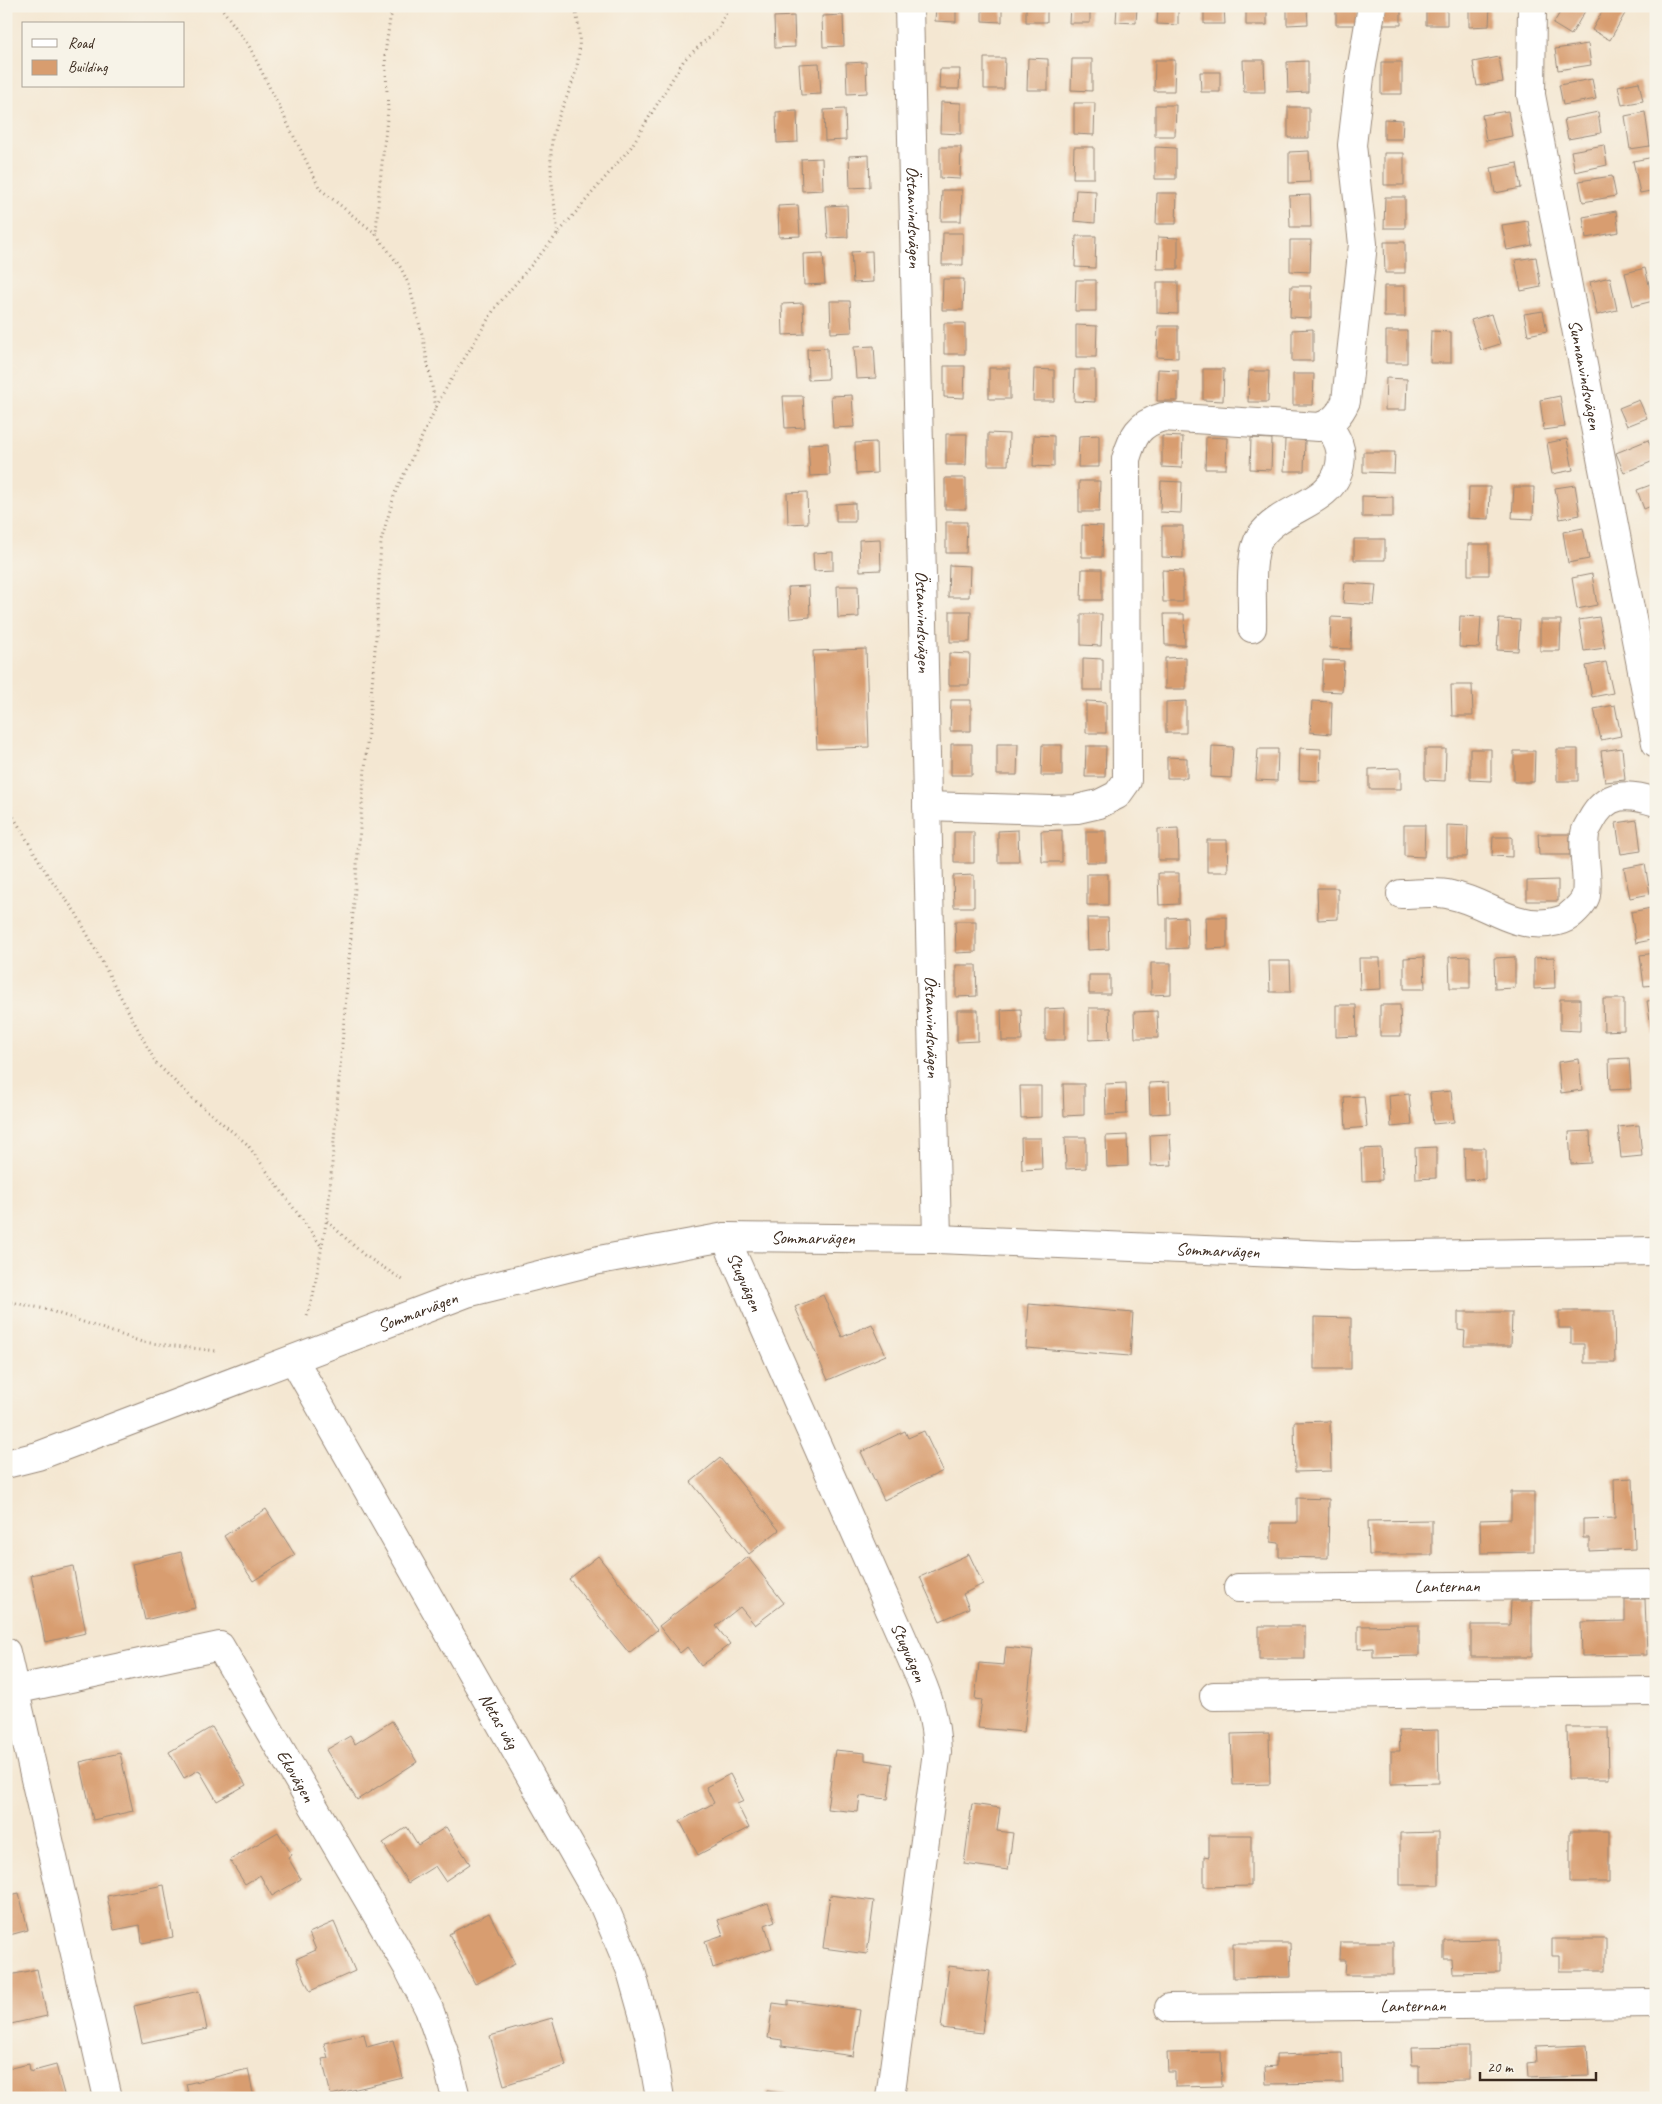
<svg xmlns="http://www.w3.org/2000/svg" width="1662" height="2104" font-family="Caveat,sans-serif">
  <rect width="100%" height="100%" fill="#f7f3e8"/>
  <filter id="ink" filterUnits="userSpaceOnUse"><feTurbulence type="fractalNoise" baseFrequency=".02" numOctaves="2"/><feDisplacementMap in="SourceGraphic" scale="10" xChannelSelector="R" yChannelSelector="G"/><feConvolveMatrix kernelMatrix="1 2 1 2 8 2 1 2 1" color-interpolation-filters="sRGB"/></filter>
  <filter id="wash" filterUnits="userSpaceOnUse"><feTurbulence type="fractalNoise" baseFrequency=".0096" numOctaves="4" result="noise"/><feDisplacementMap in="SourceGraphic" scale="20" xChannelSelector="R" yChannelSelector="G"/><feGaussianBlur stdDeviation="1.12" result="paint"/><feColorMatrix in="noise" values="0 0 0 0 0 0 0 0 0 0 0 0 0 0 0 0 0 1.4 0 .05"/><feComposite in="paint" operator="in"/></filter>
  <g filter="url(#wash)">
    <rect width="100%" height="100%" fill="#f4e7d2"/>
    <g id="blocks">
      <path fill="#d89d6f" d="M936 6H956V22L935 21Z
        M982 6H1002V22L982 21Z
        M1026 6H1047V22H1026Z
        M1070 6H1090V23H1069Z
        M1117 6H1137L1136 23 1116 22Z
        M1158 6H1178V25L1157 24Z
        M1204 6H1224L1225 24H1204Z
        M1246 6H1267V25H1246Z
        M1287 6H1307L1308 24 1287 25Z
        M1336 6H1357V25H1336Z
        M1382 6H1401V25H1382Z
        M1426 6H1447V25H1426Z
        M1469 6H1490L1489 26 1469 27Z
        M1564 6H1588L1571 35 1553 24Z
        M1605 6H1620L1627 10 1610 40 1592 30Z
        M843 15 844 46 823 47 822 16Z
        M794 16 795 47 775 48 774 17Z
        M1588 44 1591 65 1558 70 1555 49Z
        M1499 57 1503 82 1477 86 1473 62Z
        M984 58H1005L1004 89H984Z
        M1028 58 1048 59V90H1027Z
        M1072 59H1092V91L1071 90Z
        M1155 60H1175L1174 91H1154Z
        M1243 60H1264L1265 92H1244Z
        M1308 61V92L1288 93 1287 62Z
        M866 62 867 93 847 94 846 63Z
        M1381 62H1402V94H1381Z
        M819 63 821 94 801 95 799 64Z
        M940 69H960L959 89H939Z
        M1200 72H1220V92H1201Z
        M1592 79 1596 99 1563 105 1559 85Z
        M1639 82 1643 101 1622 105 1618 86Z
        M941 102 961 103V134L940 133Z
        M1074 103H1095L1094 135 1074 134Z
        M1155 105H1176L1175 136H1155Z
        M1288 107H1309V138H1288Z
        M845 109 846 140 825 141 824 110Z
        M797 111 798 142 777 143 776 112Z
        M1508 111 1512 136 1486 141 1482 115Z
        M1598 112 1601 133 1568 139 1564 119Z
        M1645 112 1650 146 1630 149 1625 116Z
        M1384 119 1403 120 1402 139H1384Z
        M1604 145 1607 165 1575 172 1571 151Z
        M940 147H961L960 179 940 178Z
        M1074 147H1094V178H1073Z
        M1155 147 1176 148V179H1155Z
        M1309 151 1310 182 1289 183V152Z
        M1384 153H1404V185H1384Z
        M869 155 870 187 850 188 849 156Z
        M1654 157 1656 190 1640 193 1633 161Z
        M822 158 823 190 802 191 801 159Z
        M1517 163 1521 188 1495 193 1491 168Z
        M1612 176 1616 196 1583 202 1579 181Z
        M942 190H962L961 221H941Z
        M1076 190 1096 191 1095 223 1074 221Z
        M1157 193H1177L1176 224H1156Z
        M1310 195 1311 227H1290L1289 196Z
        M1385 197H1405V228H1384Z
        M798 205 800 236 779 237 778 206Z
        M847 205 848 237 828 238 826 206Z
        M1616 211 1619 232 1586 238 1583 217Z
        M1528 221 1532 245 1507 250 1502 225Z
        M943 233H963V265H942Z
        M1076 236H1096L1095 268 1075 267Z
        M1158 237 1178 238V269H1157Z
        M1290 240H1311L1310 272 1290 271Z
        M1384 242H1405V273H1385Z
        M872 251 873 282 853 283 851 252Z
        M823 253 825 284 804 285 803 254Z
        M1536 257 1541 287 1521 291 1515 260Z
        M1645 268 1653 301 1633 306 1625 273Z
        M1610 277 1617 310 1597 315 1590 282Z
        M943 279H964L963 310H942Z
        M1076 280H1096V311H1075Z
        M1157 282H1178V314L1157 313Z
        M1291 286H1311V318L1290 317Z
        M1384 286H1405V317H1384Z
        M830 301H850L852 332 831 333Z
        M803 303 804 334 783 335 782 304Z
        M1543 311 1547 331 1528 335 1524 314Z
        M1491 314 1500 344 1481 350 1471 320Z
        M944 323H965V354H944Z
        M1076 325 1097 326 1096 357H1076Z
        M1158 326H1178V358L1157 357Z
        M1313 329V361H1292V330Z
        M1386 331H1407V363H1386Z
        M1431 331 1451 332V363H1430Z
        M874 346 876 378 856 379 854 347Z
        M827 348 828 379 808 380 807 349Z
        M944 366H965L964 398 944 397Z
        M989 368H1010V399H989Z
        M1034 369 1054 370V401H1033Z
        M1158 369 1178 370V401H1157Z
        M1203 369H1224L1223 401 1203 400Z
        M1075 370H1095V402L1074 401Z
        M1249 371H1269L1268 402H1248Z
        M1293 374H1314L1313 405H1293Z
        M1386 378 1407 379 1406 410H1385Z
        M852 395 854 427 833 428 831 396Z
        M783 396H803L805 427 785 428Z
        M1560 396 1565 427 1544 430 1540 400Z
        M1639 400 1647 418 1627 426 1619 408Z
        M988 433 1009 434 1008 465H988Z
        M946 434H967L966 465H946Z
        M1034 435 1054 436V467L1033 466Z
        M1099 435V467H1078L1079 436Z
        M1162 436 1183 437 1182 468 1162 467Z
        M1206 437 1227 438 1226 469H1205Z
        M1251 438 1272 439 1271 470 1250 469Z
        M1285 439 1305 440 1304 471H1284Z
        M1567 439 1573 470 1552 474 1547 443Z
        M1648 440 1656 460 1624 473 1616 453Z
        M876 442 877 473 856 474 855 443Z
        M828 443 830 475 810 476 808 444Z
        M1363 452H1395L1394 473 1363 472Z
        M945 478H966V509H945Z
        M1079 481H1100L1099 512H1079Z
        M1161 481 1182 482 1181 513 1160 512Z
        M1656 483V504L1644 509 1637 490Z
        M1575 485 1580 515 1560 519 1555 488Z
        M1469 487H1490L1489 519 1468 518Z
        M1514 487H1534L1533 519 1512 518Z
        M807 492 808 523 788 524 787 493Z
        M1362 496 1393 497V517H1362Z
        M855 503V522H836V504Z
        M946 522H967L966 553H946Z
        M1082 525 1103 526 1102 557H1082Z
        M1162 526H1183V558L1162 557Z
        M1583 528 1589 559 1568 563 1563 532Z
        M880 539 881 570 860 571 859 540Z
        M1354 539H1385V560H1354Z
        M1468 544H1489V575H1468Z
        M833 552V570L814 571 813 553Z
        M949 565 970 566 969 597H948Z
        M1082 569H1102V600H1081Z
        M1162 570 1183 571V602H1163Z
        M1592 574 1597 605 1577 609 1572 578Z
        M1345 583 1376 585 1374 605 1343 603Z
        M809 586 810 617 790 619 788 587Z
        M837 586H858L859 617 838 618Z
        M950 611H971L970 642H950Z
        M1081 614H1102L1101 646 1081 645Z
        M1164 614H1184L1185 645H1165Z
        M1460 616 1481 617 1479 648 1459 647Z
        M1331 617 1352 618 1351 649 1330 648Z
        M1599 617 1605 648 1584 651 1579 620Z
        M1499 619 1520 620 1518 651 1497 650Z
        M1540 620H1561L1560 651H1540Z
        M866 649 869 747 817 749 813 651Z
        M949 653 970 654 969 685H949Z
        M1186 657V689H1165V658Z
        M1083 658 1103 659V690H1083Z
        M1323 660 1344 661 1342 692 1322 691Z
        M1606 662 1613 693 1592 697 1586 666Z
        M1451 685H1472L1473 716H1452Z
        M951 700H971V731H950Z
        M1086 701 1106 702V733H1086Z
        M1186 701V733H1166V702Z
        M1312 701 1332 702 1331 734 1310 732Z
        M1615 705 1621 736 1601 740 1594 709Z
        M951 744H972V775H951Z
        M997 744H1018L1017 775H997Z
        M1042 745H1062V776H1041Z
        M1086 746H1106L1105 777H1085Z
        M1212 746 1233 747 1231 778 1211 777Z
        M1300 748 1321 749 1320 781 1299 780Z
        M1622 748 1625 780 1605 782 1601 751Z
        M1258 749H1278L1277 781 1256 780Z
        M1425 749H1446L1445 781 1425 780Z
        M1470 749H1491V781L1470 780Z
        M1557 749H1578V781H1557Z
        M1514 751H1535L1534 782H1514Z
        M1167 757 1187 758V778H1167Z
        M1401 768V789H1369V769Z
        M1637 820 1641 851 1621 854 1616 823Z
        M1404 825H1425L1424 857 1404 856Z
        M1447 825 1468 826 1467 857H1447Z
        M1178 828 1179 860H1158V829Z
        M1018 830 1019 862H998V831Z
        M1062 830V862H1042L1041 831Z
        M1086 831H1106V862H1086Z
        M954 832H974V863H954Z
        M1538 834H1570V855H1539Z
        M1493 837H1512V857L1492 856Z
        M1207 840H1227L1228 872H1207Z
        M1645 864 1650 894 1630 898 1624 868Z
        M1158 873H1179V904L1159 905Z
        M1087 874H1108V905H1087Z
        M974 875V907H954L953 876Z
        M1558 880V901H1527V881Z
        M1317 888H1338V919L1318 920Z
        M1651 908 1656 939 1636 943 1631 912Z
        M1187 917 1188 948 1167 949V918Z
        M1206 917H1227V948L1207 949Z
        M1087 918H1108L1109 949 1088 950Z
        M955 921H976V952L956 953Z
        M1656 953V985L1644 986 1640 955Z
        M1470 956V988H1450L1449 957Z
        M1424 957 1425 989H1404V958Z
        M1515 957V988L1495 989 1494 958Z
        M1554 957 1555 988 1534 989V958Z
        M1359 958H1380L1381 989 1360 990Z
        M1269 961H1290L1291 992H1270Z
        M1151 963H1171V994L1151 995Z
        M956 965H976L977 996 956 997Z
        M1089 975H1110V994H1089Z
        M1560 999H1580V1031L1560 1030Z
        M1603 999H1624V1030L1604 1031Z
        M1656 1000V1031L1652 1032 1647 1001Z
        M1336 1005H1356L1357 1036 1336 1037Z
        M1380 1005H1400L1401 1036H1380Z
        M1065 1008V1040H1045V1009Z
        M1089 1008H1109L1110 1039 1089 1040Z
        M1021 1009 1022 1041H1002L1001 1010Z
        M957 1010H978V1041L957 1042Z
        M1157 1011 1158 1038H1135L1134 1012Z
        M1629 1058 1631 1089 1610 1090 1609 1059Z
        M1579 1059 1582 1090 1561 1093 1558 1062Z
        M1169 1082 1170 1113 1150 1114 1149 1083Z
        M1126 1083 1127 1114 1106 1115 1105 1084Z
        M1063 1084H1084V1115L1064 1116Z
        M1020 1086H1041V1117L1021 1118Z
        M1451 1091 1454 1122 1433 1124 1430 1093Z
        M1409 1094 1412 1125 1391 1127 1389 1096Z
        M1364 1096 1367 1127 1346 1129 1344 1097Z
        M1639 1125 1642 1156 1621 1158 1618 1127Z
        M1590 1131 1591 1163 1571 1164 1569 1132Z
        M1170 1134 1172 1165 1151 1166 1150 1135Z
        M1127 1135 1128 1166 1107 1167 1106 1136Z
        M1065 1137H1086V1168L1066 1169Z
        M1021 1138H1041L1042 1169 1022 1170Z
        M1436 1147V1178L1416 1179 1415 1148Z
        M1381 1148 1382 1180 1362 1181 1361 1149Z
        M1464 1148H1485V1179L1465 1180Z
        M823 1295 842 1337 872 1324 886 1355 828 1380 795 1307Z
        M1029 1304 1133 1313 1130 1356 1026 1348Z
        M1559 1311H1614L1615 1363H1584V1344H1571V1328H1559Z
        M1458 1312H1512L1511 1346H1464L1465 1331 1458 1330Z
        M1314 1317 1351 1318V1369H1314Z
        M1330 1421 1331 1471 1295 1472 1294 1422Z
        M905 1431 908 1438 924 1431 943 1471 884 1500 861 1452Z
        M720 1458 779 1530 749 1554 691 1482Z
        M1633 1478 1635 1549 1589 1551V1538H1583V1519L1615 1518 1614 1479Z
        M1511 1492H1534V1552L1481 1553 1480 1520 1511 1519Z
        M1297 1498 1329 1499 1328 1558 1279 1557V1543L1271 1542V1523H1297Z
        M266 1509 295 1555 253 1581 224 1536Z
        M1432 1520V1555H1369L1368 1521Z
        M181 1552 195 1608 145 1620 132 1564Z
        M969 1554 983 1584 963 1594 969 1608 940 1621 920 1577Z
        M598 1556 657 1630 629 1653 569 1579Z
        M748 1557 784 1603 755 1625 740 1607 716 1626 730 1644 701 1666 687 1647 680 1653 659 1626Z
        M73 1566 86 1633 45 1642 31 1575Z
        M1625 1599H1645L1647 1655 1582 1656 1581 1622 1625 1621Z
        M1511 1601H1532V1657H1471V1625H1510Z
        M1419 1625V1656L1373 1657V1648L1358 1649V1626Z
        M1259 1626H1305V1659H1259Z
        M1006 1647 1033 1650 1024 1732 978 1728 982 1700 975 1699 979 1663 1004 1665Z
        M392 1721 417 1762 357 1800 326 1750 350 1736 355 1744Z
        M212 1727 246 1785 217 1801 199 1770 184 1778 169 1752Z
        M1567 1727H1608L1609 1779H1568Z
        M1438 1730 1439 1783 1391 1784V1751H1400L1399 1731Z
        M1269 1733 1270 1784 1233 1785 1231 1734Z
        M835 1750 865 1753V1760L892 1764 888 1799 860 1796 858 1812 827 1809Z
        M120 1753 133 1811 93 1820 80 1762Z
        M730 1774 744 1801 737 1804 749 1828 698 1855 680 1821 714 1803 706 1787Z
        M972 1804 1000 1808 997 1831 1013 1833 1008 1870 964 1864Z
        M407 1827 418 1845 446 1827 470 1864 445 1881 435 1866 408 1883 383 1843Z
        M1570 1831H1609V1882H1570Z
        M278 1832 292 1855 288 1858 301 1879 272 1896 260 1875 245 1884 230 1860Z
        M1439 1832V1885H1400V1833Z
        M1209 1835H1251V1886L1204 1887V1856L1209 1857Z
        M164 1885 173 1937 142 1943 140 1925 114 1930 107 1896Z
        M19 1893 28 1930 6 1936V1896Z
        M830 1895 874 1901 867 1954 823 1948Z
        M768 1903 775 1921 765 1925 772 1948 713 1968 705 1941 723 1935 718 1920Z
        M489 1913 515 1964 475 1984 449 1934Z
        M334 1922 355 1971 310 1991 296 1959 316 1950 309 1933Z
        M1500 1939V1972L1453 1973 1452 1959H1444V1940Z
        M1552 1939H1606V1971H1559V1956H1552Z
        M1341 1942H1393V1975H1345L1346 1960H1340Z
        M1233 1943H1290L1291 1977 1233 1978Z
        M949 1966 990 1971 982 2033 941 2028Z
        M37 1969 47 2016 6 2025V1976Z
        M199 1991 207 2029 142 2043 134 2006Z
        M788 2000 860 2010 853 2056 782 2046V2040L768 2038 773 2003 788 2005Z
        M552 2018 566 2066 504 2085 490 2036Z
        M364 2034 367 2047 393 2040 403 2078 331 2095 322 2059 328 2058 324 2043Z
        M1587 2045 1589 2076 1528 2078 1527 2063 1536 2062 1535 2047Z
        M1469 2046V2080L1419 2081V2065H1412L1411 2047Z
        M1221 2052 1222 2086 1175 2087V2072H1168L1167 2053Z
        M1342 2053 1343 2083 1266 2084 1265 2067 1276 2066V2055Z
        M29 2064 30 2072 56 2065 65 2098H6V2069Z
        M248 2069 254 2098H189L186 2084Z
        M767 2091 811 2097V2098H766Z"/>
    </g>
  </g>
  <g filter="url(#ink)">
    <use href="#blocks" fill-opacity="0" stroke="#988878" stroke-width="1"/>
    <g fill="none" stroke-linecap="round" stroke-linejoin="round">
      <g stroke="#988878" stroke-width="30">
        <g id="minor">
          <path id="s1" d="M909 6 937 1239"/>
          <path id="s2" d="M1532 6 1531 95 1656 743"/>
          <path d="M1252 628C1253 605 1248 556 1260 537 1281 506 1333 505 1340 465 1343 448 1337 438 1327 424"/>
          <path d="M927 806 1051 810 1077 809 1099 804 1117 795 1127 781 1126 459C1133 436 1138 424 1163 417L1319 427C1334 422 1340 414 1346 401L1363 244 1352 145 1360 77 1372 6"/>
          <path d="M1401 894C1417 894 1436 891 1451 895 1487 902 1508 927 1548 923 1555 922 1564 920 1569 916 1575 911 1584 903 1586 895 1589 876 1582 854 1585 834 1585 830 1589 825 1591 821 1607 791 1628 793 1656 802"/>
          <path id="s3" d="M725 1237 913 1662C927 1693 936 1717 937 1752L890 2098"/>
          <path id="s4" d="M294 1360 603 1904 631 1971 649 2035 660 2098"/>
          <path id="s5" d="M6 1464 38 1456 467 1293 599 1260 725 1237 937 1239 1353 1256 1656 1251"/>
          <path id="s6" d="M1238 1588 1656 1584"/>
          <path d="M6 1652 108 2098"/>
          <path id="s7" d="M14 1690 220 1646 408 1968 429 2009 446 2058 456 2098"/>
          <path d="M1214 1696 1656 1691"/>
          <path id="s8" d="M1169 2008 1656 2003"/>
        </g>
      </g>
      <path stroke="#988878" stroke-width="3" stroke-dasharray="1 4" stroke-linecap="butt" d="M220 6 249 46 320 189 376 234
        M394 6 390 19 385 54 388 110 379 190 376 234 401 268 409 285 423 338 436 408
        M558 235C555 204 547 165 553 135 558 114 569 95 575 74 581 53 581 27 574 6
        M6 804 47 874 76 913 156 1063 192 1098 247 1144 322 1247
        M327 1221 364 1255 403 1280
        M6 1301 45 1309 142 1342 217 1351
        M307 1316 313 1296 328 1212 376 637 381 541 395 493 442 395 495 308 631 147 684 60 716 31 730 6"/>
      <use href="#minor" stroke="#fff" stroke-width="28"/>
    </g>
  </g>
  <g text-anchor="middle" stroke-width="4" stroke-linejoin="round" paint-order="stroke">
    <g font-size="18" fill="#3b2a1e" stroke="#f7f3e8">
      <text dy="6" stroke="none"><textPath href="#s1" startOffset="211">Östanvindsvägen</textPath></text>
      <text dy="6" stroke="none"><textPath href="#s2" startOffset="374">Sunnanvindsvägen</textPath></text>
      <text dy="6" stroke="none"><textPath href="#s1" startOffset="616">Östanvindsvägen</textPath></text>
      <text dy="6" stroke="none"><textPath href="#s1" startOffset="1021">Östanvindsvägen</textPath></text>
      <text dy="6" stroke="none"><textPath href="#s5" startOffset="844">Sommarvägen</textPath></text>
      <text dy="6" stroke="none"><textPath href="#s5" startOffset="1249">Sommarvägen</textPath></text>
      <text dy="6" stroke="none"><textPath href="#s3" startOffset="49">Stugvägen</textPath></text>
      <text dy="6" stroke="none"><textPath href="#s5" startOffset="439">Sommarvägen</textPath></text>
      <text dy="6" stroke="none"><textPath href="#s6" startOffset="209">Lanternan</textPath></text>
      <text dy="6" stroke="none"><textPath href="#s3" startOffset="454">Stugvägen</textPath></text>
      <text dy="6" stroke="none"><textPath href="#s4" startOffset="415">Netas väg</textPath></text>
      <text dy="6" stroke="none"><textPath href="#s7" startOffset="361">Ekovägen</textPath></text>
      <text dy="6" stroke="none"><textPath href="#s8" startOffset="244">Lanternan</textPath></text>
    </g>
  </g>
  <rect width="1662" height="2104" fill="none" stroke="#f7f3e8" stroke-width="25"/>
  <rect x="22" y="22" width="162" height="65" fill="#f7f3e8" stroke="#aca397"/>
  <rect x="32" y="39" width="25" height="8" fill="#ffffff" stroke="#aca397"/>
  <text x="68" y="48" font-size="15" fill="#3b2a1e">Road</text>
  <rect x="32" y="60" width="25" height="15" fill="#d89d6f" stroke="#aca397"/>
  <text x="68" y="72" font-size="15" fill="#3b2a1e">Building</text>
  <path d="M1480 2072v8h116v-8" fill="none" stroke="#3b2a1e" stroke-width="2.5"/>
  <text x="1487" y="2072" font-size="15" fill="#3b2a1e" stroke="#f7f3e8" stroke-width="4" paint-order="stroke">20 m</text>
</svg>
